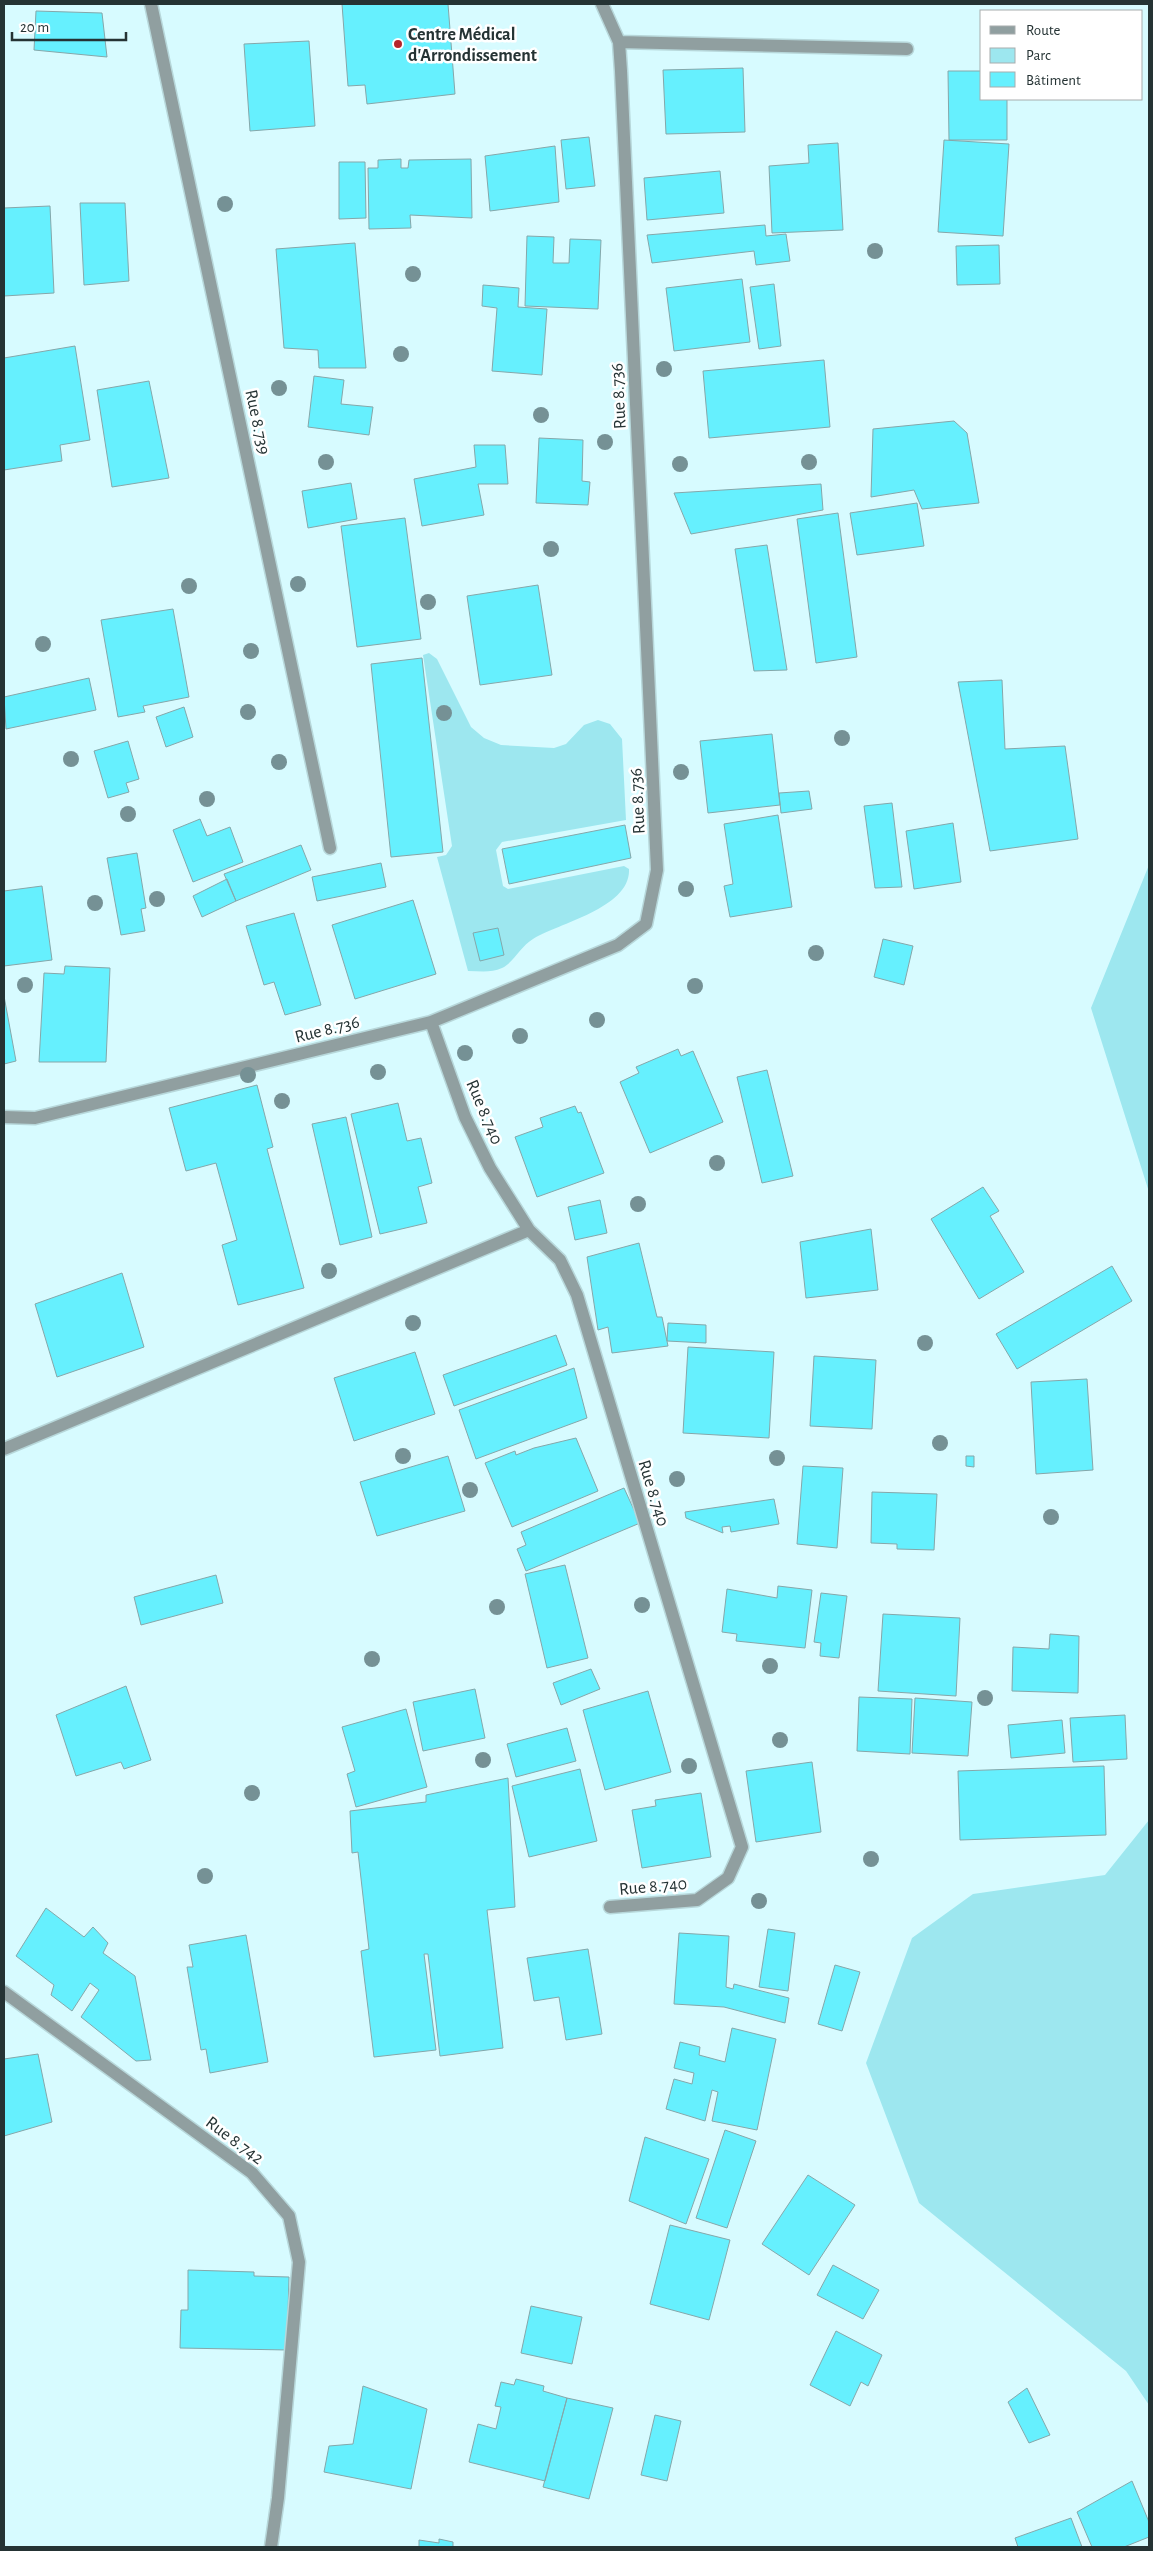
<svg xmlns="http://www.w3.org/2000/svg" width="1153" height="2551" font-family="'Alegreya Sans',sans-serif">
  <rect width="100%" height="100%" fill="#d7fbff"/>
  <path fill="#9de7ef" d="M429 653 437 659 471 727 484 738 501 745 554 748 566 744 584 725 598 720 610 724 622 739 626 820 502 842 496 850 503 886 508 889 624 866 629 869C631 908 559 923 533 939 521 946 514 962 502 968 491 973 480 971 468 971L437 857 446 855 452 846 423 655Z
    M1149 865V1192L1091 1008Z
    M1149 1820V2405L1126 2371 919 2203 866 2063 912 1938 973 1894 1105 1875Z"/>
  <path fill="#66f0fe" stroke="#85a7aa" d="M342 4H448L455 94 367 104 365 85 348 86Z
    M36 11 102 13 107 57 34 50Z
    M309 41 315 126 250 131 244 44Z
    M743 68 745 132 666 134 663 70Z
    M948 71H982V99H1007V140H949Z
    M589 137 595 186 566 189 561 140Z
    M944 140 1009 144 1003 236 938 232Z
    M838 143 843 230 772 233 769 166 809 163 808 145Z
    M555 146 559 202 490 211 485 156Z
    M401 159V168H408L409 160 471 159 472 218 410 215 411 228 369 229 368 168H378V160Z
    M339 162H365L366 218 339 219Z
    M720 171 724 213 647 220 644 178Z
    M80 203H125L129 281 84 285Z
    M50 206 54 293 4 296V208Z
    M765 225 766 236 786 234 790 261 756 265 754 251 652 263 647 235Z
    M527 236 554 237 553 263H569L570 239 601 240 598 309 525 306Z
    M355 243 366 368H319L318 350 284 348 276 249Z
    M999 245 1000 284 957 285 956 246Z
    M742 279 750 342 674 351 666 288Z
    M774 284 781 346 759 349 750 287Z
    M483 285 519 288 518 307 547 309 542 375 492 371 497 308 482 306Z
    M75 346 90 440 60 445 62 461 4 470V358Z
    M824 360 830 427 709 438 703 371Z
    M314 376 344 380 341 404 373 407 369 435 308 427Z
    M149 381 169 478 112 487 97 390Z
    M954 421 967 433 979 503 922 509 914 490 871 497 873 429Z
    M539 438 583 440 582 481 590 482 588 505 536 503Z
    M474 445H505L508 484H478L484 515 422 526 414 479 476 467Z
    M351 483 357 519 308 528 302 491Z
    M821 484 823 510 691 534 674 493Z
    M917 503 924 546 857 555 850 513Z
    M838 513 857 657 816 663 797 519Z
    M405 518 421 639 357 647 341 526Z
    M767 545 787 670 754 671 735 549Z
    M538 585 552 675 480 685 467 596Z
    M173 609 189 697 143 706 145 712 118 717 101 620Z
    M422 658 443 852 391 857 371 664Z
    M89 678 96 710 6 729 4 697Z
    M1002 680 1005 749 1065 746 1078 839 990 851 958 682Z
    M184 707 193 737 166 747 156 717Z
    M772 734 780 805 708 813 700 741Z
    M128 741 139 779 126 783 129 792 108 798 94 751Z
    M809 791 812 809 781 813 779 793Z
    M892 803 902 887 875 888 864 806Z
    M778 815 792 907 730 917 724 886 733 884 724 824Z
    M200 819 207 836 230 827 243 862 193 882 173 830Z
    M953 823 961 882 914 889 906 831Z
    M625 825 631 858 509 884 502 849Z
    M301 845 311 870 236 901 224 874Z
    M137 853 146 908 141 909 145 931 121 935 107 858Z
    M381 863 386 887 317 901 312 877Z
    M227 879 236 901 202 917 193 896Z
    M42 886 52 960 4 966V891Z
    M413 900 436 974 355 999 332 925Z
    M294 913 321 1005 285 1015 274 982 264 985 246 926Z
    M498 928 504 955 480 961 473 933Z
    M883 939 913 946 904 985 874 977Z
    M65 966 110 968 106 1062H39L44 973 64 974Z
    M4 996 16 1061 4 1064Z
    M678 1049 681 1056 693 1051 723 1122 650 1153 620 1082 639 1073 636 1067Z
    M767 1070 793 1176 762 1183 737 1077Z
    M257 1085 273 1147 267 1149 304 1288 238 1305 222 1245 237 1240 216 1163 186 1171 169 1108Z
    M398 1103 407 1141 421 1138 432 1183 418 1187 427 1223 380 1234 351 1114Z
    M575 1106 578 1113 581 1112 604 1173 537 1197 515 1137 543 1127 540 1118Z
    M346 1117 372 1237 340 1245 312 1124Z
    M983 1187 999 1211 990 1216 1024 1272 979 1299 931 1219Z
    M600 1200 607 1233 575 1240 568 1207Z
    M871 1229 878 1290 806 1298 800 1242Z
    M639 1243 657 1317H662L668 1346 612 1353 608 1327 598 1330 587 1257Z
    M1112 1266 1132 1301 1017 1369 996 1334Z
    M122 1273 144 1347 57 1377 35 1304Z
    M668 1323 706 1325V1343L667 1341Z
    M556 1335 567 1365 454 1406 443 1375Z
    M688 1347 774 1352 769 1438 683 1433Z
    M415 1352 435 1414 354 1441 334 1378Z
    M814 1356 876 1360 872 1429 810 1426Z
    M574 1368 587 1418 476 1459 459 1410Z
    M1087 1379 1093 1470 1036 1474 1031 1382Z
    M576 1438 598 1491 512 1527 485 1463 515 1451 516 1455 534 1448Z
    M448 1456 465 1511 377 1536 360 1482Z
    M966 1456H974V1467L966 1466Z
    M803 1466 843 1468 837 1548 797 1544Z
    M624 1488 640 1523 526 1571 517 1549 526 1545 521 1532Z
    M872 1492 937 1494 934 1550 897 1549V1544L871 1543Z
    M774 1499 779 1524 731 1532 730 1526 722 1527 723 1533 686 1518 685 1512Z
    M565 1565 588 1658 547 1668 525 1574Z
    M216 1575 223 1603 141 1625 134 1597Z
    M778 1586 812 1590 805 1648 736 1641 737 1634 722 1632 727 1589 777 1598Z
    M821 1593 847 1596 839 1658 820 1656 821 1643 814 1642Z
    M883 1614 960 1618 956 1696 878 1691Z
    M1050 1634 1079 1636 1078 1693 1012 1691 1013 1647 1049 1649Z
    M591 1669 600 1689 561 1705 553 1683Z
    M126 1686 151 1760 124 1769 121 1762 76 1776 56 1715Z
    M475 1689 485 1738 423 1751 413 1702Z
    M648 1691 671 1772 605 1790 583 1710Z
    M859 1697 912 1699 910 1754 857 1751Z
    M915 1698 972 1702 968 1756 912 1753Z
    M406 1709 427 1787 356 1807 347 1774 355 1771 342 1727Z
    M1125 1715 1127 1759 1073 1762 1070 1718Z
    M1062 1720 1065 1753 1011 1758 1008 1725Z
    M567 1728 576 1761 516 1777 507 1744Z
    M812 1762 821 1832 756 1842 746 1771Z
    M1104 1766 1106 1835 960 1840 958 1771Z
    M580 1769 597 1841 529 1857 512 1786Z
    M508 1778 515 1907 487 1910 503 2048 440 2056 428 1954H424L436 2050 374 2057 361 1951 369 1949 358 1852 352 1853 350 1811 426 1802V1795Z
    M701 1793 711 1857 642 1868 632 1810 656 1806 655 1800Z
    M46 1908 84 1937 93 1927 108 1943 103 1953 135 1976 151 2060 136 2061 81 2017 99 1990 90 1983 72 2011 51 1995 54 1985 16 1956Z
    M768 1929 795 1933 788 1991 759 1987Z
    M679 1933 729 1936 726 1987 733 1989 734 1984 789 1998 785 2023 724 2007 674 2004Z
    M246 1935 268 2062 210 2073 206 2049 201 2050 187 1967H193L189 1945Z
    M588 1949 602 2034 566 2040 559 1997 534 2001 527 1958Z
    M835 1965 860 1972 842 2031 818 2024Z
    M732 2028 776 2039 757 2130 712 2121 718 2092 712 2090 705 2121 666 2109 674 2079 692 2084 694 2073 674 2068 680 2042 700 2047 699 2055 725 2062Z
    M38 2054 52 2122 4 2136V2059Z
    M725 2130 756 2141 727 2228 696 2218Z
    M645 2137 709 2159 686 2224 629 2201Z
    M808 2175 855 2205 809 2275 762 2244Z
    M670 2225 730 2240 709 2320 650 2304Z
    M833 2265 879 2290 863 2319 817 2295Z
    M188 2270 254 2272V2276L289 2277 287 2350 180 2348 181 2310H188Z
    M531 2306 582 2317 572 2364 521 2353Z
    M836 2331 882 2355 868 2386 861 2382 850 2406 810 2385Z
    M516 2379 544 2386 543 2391 567 2398 545 2481 469 2462 478 2424 496 2429 501 2407 495 2406 501 2382 514 2385Z
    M363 2386 427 2409 411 2489 324 2472 329 2446 353 2444Z
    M1027 2388 1050 2435 1029 2443 1008 2402Z
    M567 2398 613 2408 589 2499 543 2487Z
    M655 2415 681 2421 667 2481 641 2475Z
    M1132 2481 1149 2522V2537L1124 2547H1092L1077 2512Z
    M1071 2518 1082 2547H1018L1015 2538Z
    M439 2539 453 2542V2547H419V2540L439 2543Z"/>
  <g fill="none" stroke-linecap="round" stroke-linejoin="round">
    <g stroke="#b7d7da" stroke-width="15">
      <path id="minor" d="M151 4 330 848
        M619 42 907 49
        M431 1022 465 1117 490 1168 529 1230 560 1260 577 1295 742 1847 728 1878 697 1900 610 1907
        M4 1117 35 1118 431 1022 618 945 646 924 657 870 621 71 619 42 602 4
        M4 1449 529 1230
        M4 1992 252 2173 289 2216 299 2262 278 2498 271 2547"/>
    </g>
    <use href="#minor" stroke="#909fa0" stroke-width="12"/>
  </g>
  <g fill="#759195">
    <circle cx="225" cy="204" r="8"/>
    <circle cx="875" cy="251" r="8"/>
    <circle cx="413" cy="274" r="8"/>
    <circle cx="401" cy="354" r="8"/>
    <circle cx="664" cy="369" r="8"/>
    <circle cx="279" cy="388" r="8"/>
    <circle cx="541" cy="415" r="8"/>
    <circle cx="605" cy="442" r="8"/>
    <circle cx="326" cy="462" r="8"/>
    <circle cx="809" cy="462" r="8"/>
    <circle cx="680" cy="464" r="8"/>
    <circle cx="551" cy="549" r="8"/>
    <circle cx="298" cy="584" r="8"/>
    <circle cx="189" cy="586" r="8"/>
    <circle cx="428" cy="602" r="8"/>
    <circle cx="43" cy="644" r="8"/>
    <circle cx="251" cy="651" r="8"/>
    <circle cx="248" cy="712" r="8"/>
    <circle cx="444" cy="713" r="8"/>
    <circle cx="842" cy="738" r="8"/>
    <circle cx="71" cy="759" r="8"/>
    <circle cx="279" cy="762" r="8"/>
    <circle cx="681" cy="772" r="8"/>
    <circle cx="207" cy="799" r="8"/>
    <circle cx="128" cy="814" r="8"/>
    <circle cx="686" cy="889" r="8"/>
    <circle cx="157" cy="899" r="8"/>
    <circle cx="95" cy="903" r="8"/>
    <circle cx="816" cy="953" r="8"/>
    <circle cx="25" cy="985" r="8"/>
    <circle cx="695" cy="986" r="8"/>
    <circle cx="597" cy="1020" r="8"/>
    <circle cx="520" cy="1036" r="8"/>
    <circle cx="465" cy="1053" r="8"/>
    <circle cx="378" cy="1072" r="8"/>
    <circle cx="248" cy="1075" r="8"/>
    <circle cx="282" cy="1101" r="8"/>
    <circle cx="717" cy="1163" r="8"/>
    <circle cx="638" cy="1204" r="8"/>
    <circle cx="329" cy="1271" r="8"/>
    <circle cx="413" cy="1323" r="8"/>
    <circle cx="925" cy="1343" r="8"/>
    <circle cx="940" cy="1443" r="8"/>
    <circle cx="403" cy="1456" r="8"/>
    <circle cx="777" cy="1458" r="8"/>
    <circle cx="677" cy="1479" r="8"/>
    <circle cx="470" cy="1490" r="8"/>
    <circle cx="1051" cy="1517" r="8"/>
    <circle cx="642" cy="1605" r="8"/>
    <circle cx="497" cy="1607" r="8"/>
    <circle cx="372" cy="1659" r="8"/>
    <circle cx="770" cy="1666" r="8"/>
    <circle cx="985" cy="1698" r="8"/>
    <circle cx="780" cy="1740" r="8"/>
    <circle cx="483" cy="1760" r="8"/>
    <circle cx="689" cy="1766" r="8"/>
    <circle cx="252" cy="1793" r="8"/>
    <circle cx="871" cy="1859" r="8"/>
    <circle cx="205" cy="1876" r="8"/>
    <circle cx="759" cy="1901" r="8"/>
  </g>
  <circle fill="#b5252a" stroke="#fff" stroke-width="2" cx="398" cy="44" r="5"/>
  <g text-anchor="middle" stroke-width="5" stroke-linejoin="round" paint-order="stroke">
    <g font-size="18" font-weight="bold" fill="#253334" stroke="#fff" text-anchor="start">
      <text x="408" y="40">Centre Médical<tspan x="408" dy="21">d'Arrondissement</tspan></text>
    </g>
    <g font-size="18" fill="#253334" stroke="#fff">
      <text transform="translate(618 396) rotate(-93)" y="6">Rue 8.736</text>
      <text transform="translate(258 422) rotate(78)" y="6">Rue 8.739</text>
      <text transform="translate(637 801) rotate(-93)" y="6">Rue 8.736</text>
      <text transform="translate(327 1029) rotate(-14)" y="6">Rue 8.736</text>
      <text transform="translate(485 1112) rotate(67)" y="6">Rue 8.740</text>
      <text transform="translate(654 1493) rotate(73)" y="6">Rue 8.740</text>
      <text transform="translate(653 1886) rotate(-5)" y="6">Rue 8.740</text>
      <text transform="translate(235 2140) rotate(37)" y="6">Rue 8.742</text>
    </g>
  </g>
  <rect width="1153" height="2551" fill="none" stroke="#253334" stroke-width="10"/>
  <rect x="980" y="10" width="162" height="90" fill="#ffffff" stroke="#a8adae"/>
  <rect x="990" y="26" width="25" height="8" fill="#909fa0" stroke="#a8adae"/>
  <text x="1026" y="35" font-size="15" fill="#253334">Route</text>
  <rect x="990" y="48" width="25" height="15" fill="#9de7ef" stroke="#a8adae"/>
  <text x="1026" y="60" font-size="15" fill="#253334">Parc</text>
  <rect x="990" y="72" width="25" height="15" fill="#66f0fe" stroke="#a8adae"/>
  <text x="1026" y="85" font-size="15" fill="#253334">Bâtiment</text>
  <path d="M12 32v8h114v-8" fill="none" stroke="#253334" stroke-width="2.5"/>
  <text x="20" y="32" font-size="15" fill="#253334" stroke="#ffffff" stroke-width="4" paint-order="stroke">20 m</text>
</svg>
